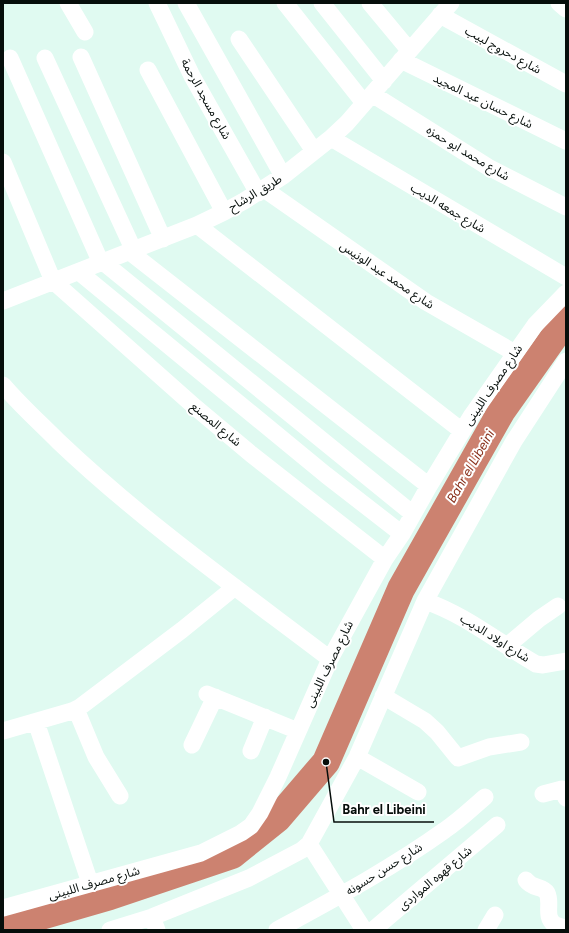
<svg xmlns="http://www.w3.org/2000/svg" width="569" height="933" font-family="Figtree,'Noto Sans Arabic',sans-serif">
  <rect width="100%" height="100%" fill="#e0faf1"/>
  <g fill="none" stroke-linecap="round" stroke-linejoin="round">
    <path stroke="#cc8270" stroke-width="28" d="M3 927 110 896 232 855 278 818 326 762 401 589 501 412 566 320"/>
    <path stroke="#fff" stroke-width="17" d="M68 3 85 32
      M157 3 192 76 258 193
      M186 3 283 176
      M285 3 364 103
      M322 3 384 81
      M370 3 409 50
      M559 3 566 9
      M440 15 566 84
      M239 39 314 151
      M81 57 163 239
      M10 58 101 263
      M45 58 134 251
      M401 60 566 141
      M148 70 224 212
      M372 94 488 167 566 207
      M331 138 566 277
      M3 162 53 281 195 407 251 454 385 559
      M264 189 426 302 515 353
      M197 225 462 431
      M130 252 429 486
      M103 262 413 514
      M79 272 326 475 402 534
      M3 301 197 225 224 212 244 201 283 176 331 138 347 123 451 3
      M3 385C20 405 39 422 58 441 142 521 238 589 330 659
      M425 601C466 615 499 643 536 664L543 665 566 661
      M507 646 539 619 558 606
      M207 694 298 731
      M383 696 425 721 437 732 458 758 489 747 521 742
      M76 709 96 757 120 796
      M36 722 90 883
      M3 731 72 711 80 707 182 630 235 587
      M192 745 215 697
      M251 751 265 717
      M357 757 418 792
      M543 794 562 789 566 798
      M309 844 364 930
      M526 880C532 889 543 886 547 893 552 903 544 916 554 924 558 926 562 927 566 929
      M3 908 201 853 241 833 251 826 260 813 278 777 330 659 385 559 402 534 429 486 472 415 535 325 566 293
      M152 917 157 930
      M110 930 152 917 249 878 302 850 309 844 357 757 425 601 514 441 566 361
      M277 930C334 899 392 868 445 830 460 820 472 808 485 797
      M373 930 497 825
      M486 930 495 915"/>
  </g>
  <g text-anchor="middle" stroke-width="4" stroke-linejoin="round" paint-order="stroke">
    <g font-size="12" fill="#060e0b" stroke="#fff">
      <text transform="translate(503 50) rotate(29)" y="4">شارع دحروج لبيب</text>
      <text transform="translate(206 99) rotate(61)" y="4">شارع مسجد الرحمة</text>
      <text transform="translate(483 101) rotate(26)" y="4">شارع حسان عبد المجيد</text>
      <text transform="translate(468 153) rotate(31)" y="4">شارع محمد ابو حمزه</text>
      <text transform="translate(255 193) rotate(-31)" y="4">طريق الرشاح</text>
      <text transform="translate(448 208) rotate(31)" y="4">شارع جمعه الديب</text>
      <text transform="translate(387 275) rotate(34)" y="4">شارع محمد عبد الونيس</text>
      <text transform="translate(493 385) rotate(-56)" y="4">شارع مصرف اللبينى</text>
      <text transform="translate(216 424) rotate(40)" y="4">شارع المصنع</text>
      <text transform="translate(495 638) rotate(32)" y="4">شارع اولاد الديب</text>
      <text transform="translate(329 664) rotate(-64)" y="4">شارع مصرف اللبينى</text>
      <text transform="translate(384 869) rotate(-32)" y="4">شارع حسن حسونه</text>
      <text transform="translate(435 878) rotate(-40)" y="4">شارع قهوه المواردى</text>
      <text transform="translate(94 883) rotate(-16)" y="4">شارع مصرف اللبينى</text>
    </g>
    <g font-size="13" font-style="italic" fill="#882e19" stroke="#fff">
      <text transform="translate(470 466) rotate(-60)" y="5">Bahr el Libeini</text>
    </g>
  </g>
  <path fill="none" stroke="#060e0b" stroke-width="1.5" d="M326 762L334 822H434"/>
  <circle fill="#060e0b" stroke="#fff" stroke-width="1.5" cx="326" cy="762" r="4"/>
  <g font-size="13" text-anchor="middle" font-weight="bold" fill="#060e0b" stroke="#fff" stroke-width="4" stroke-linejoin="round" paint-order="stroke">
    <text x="384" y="814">Bahr el Libeini</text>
  </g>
  <rect width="569" height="933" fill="none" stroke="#060e0b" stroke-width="8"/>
</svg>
